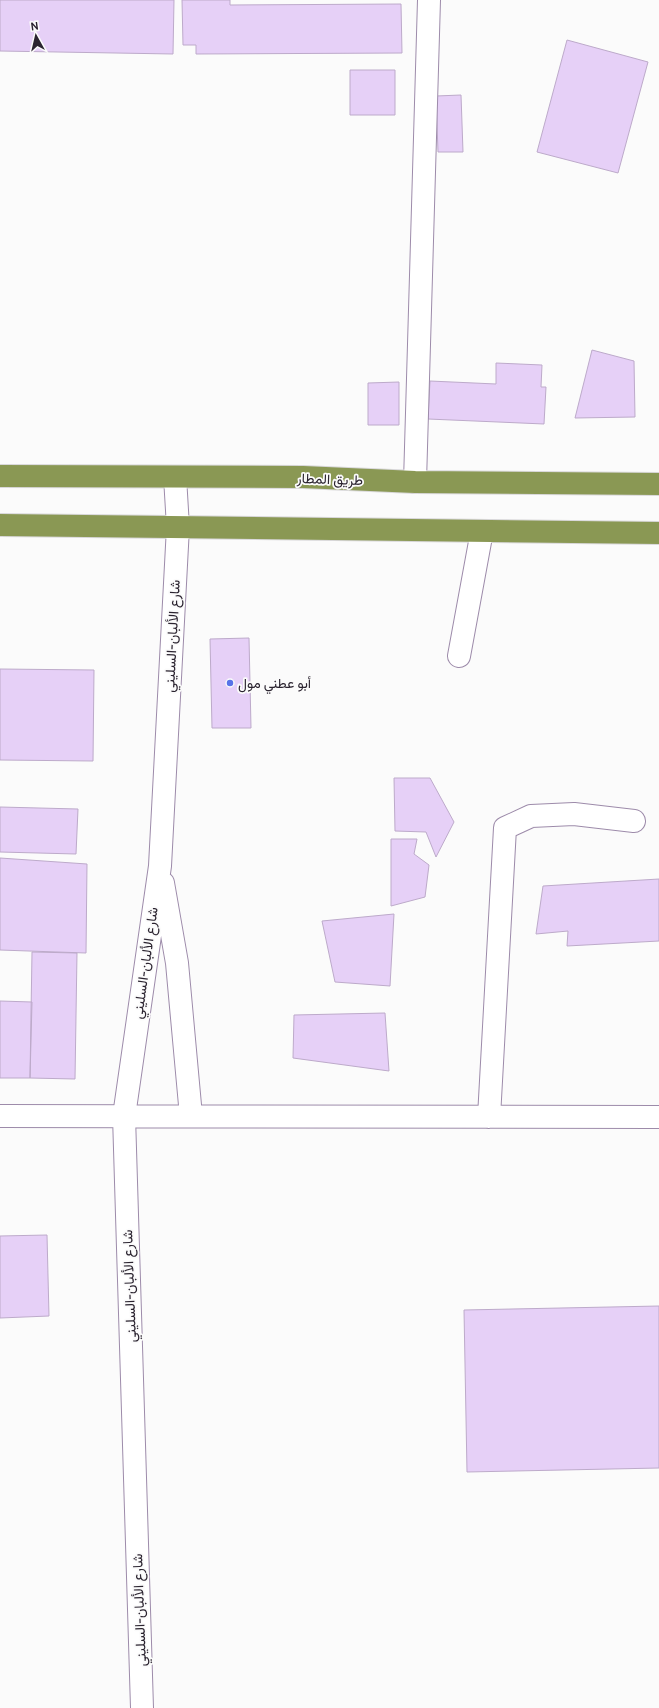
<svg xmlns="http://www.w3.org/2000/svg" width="659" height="1708" font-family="Cabin,Vazirmatn,sans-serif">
  <rect width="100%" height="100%" fill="#fbfbfb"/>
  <path fill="#e6d0f7" stroke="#bdaaca" d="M0 0H174L173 54 0 51Z
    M182 0H230V5L401 4 402 53 196 54V45H183Z
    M567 40 648 62 618 173 537 152Z
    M350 70H395V115H350Z
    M461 95 463 152H438L436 96Z
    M592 350 634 361 635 417 575 418Z
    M496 363 542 365 541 387H546L544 424 428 419 430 381 496 384Z
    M399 382V425H368V383Z
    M249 638 251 728H212L210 639Z
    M0 669 94 670 93 761 0 760Z
    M394 778H430L454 822 436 857 426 832 395 831Z
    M0 807 78 809 76 854 0 852Z
    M391 839H417L414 854 429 865 425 897 391 906Z
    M0 858 87 864 86 953 0 950Z
    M659 879V941L567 946 568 931 536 934 543 886Z
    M394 914 390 986 335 982 322 921Z
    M32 952 77 953 75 1079 30 1078Z
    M0 1001 32 1002 30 1078H0Z
    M385 1013 389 1071 293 1058 294 1015Z
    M47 1235 49 1316 0 1318V1236Z
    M659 1306V1468L467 1472 464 1310Z"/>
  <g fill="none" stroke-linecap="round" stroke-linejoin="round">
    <g stroke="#9d8baa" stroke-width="24">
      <path id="minor" d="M415 482 429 0
        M459 656 482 531
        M163 883 177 963 191 1116
        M0 1116 659 1117
        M489 1117 505 828 531 816 574 814 634 821
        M142 1708 124 1116 160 866 178 527 175 477"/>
    </g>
    <g stroke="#d9d8da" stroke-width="24">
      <path id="highway" d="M0 476 303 477 415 482 659 484
        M0 525 659 533"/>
    </g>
    <use href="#minor" stroke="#fff" stroke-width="22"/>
    <use href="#highway" stroke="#8a9854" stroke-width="22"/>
  </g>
  <circle fill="#5873e8" stroke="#fbfbfb" stroke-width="1.5" cx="230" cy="683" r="4"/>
  <g text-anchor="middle" stroke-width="3.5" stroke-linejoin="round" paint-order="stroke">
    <g font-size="14" fill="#2b2430" stroke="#fbfbfb">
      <text transform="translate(330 479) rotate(2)" y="5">طريق المطار</text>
      <text transform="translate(172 636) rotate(-87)" y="5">شارع الألبان-السليني</text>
      <text transform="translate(145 963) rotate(-82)" y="5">شارع الألبان-السليني</text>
      <text transform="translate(129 1286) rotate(-92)" y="5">شارع الألبان-السليني</text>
      <text transform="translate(139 1610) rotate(-92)" y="5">شارع الألبان-السليني</text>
    </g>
    <g font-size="14" fill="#2b2430" stroke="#fbfbfb" text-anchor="start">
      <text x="238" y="688">أبو عطني مول</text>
    </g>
  </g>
  <g transform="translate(36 36) rotate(352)" stroke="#fbfbfb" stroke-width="3" paint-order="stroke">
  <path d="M0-3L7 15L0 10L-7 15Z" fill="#2b2430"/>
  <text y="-6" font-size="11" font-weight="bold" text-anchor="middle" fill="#2b2430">N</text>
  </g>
</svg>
